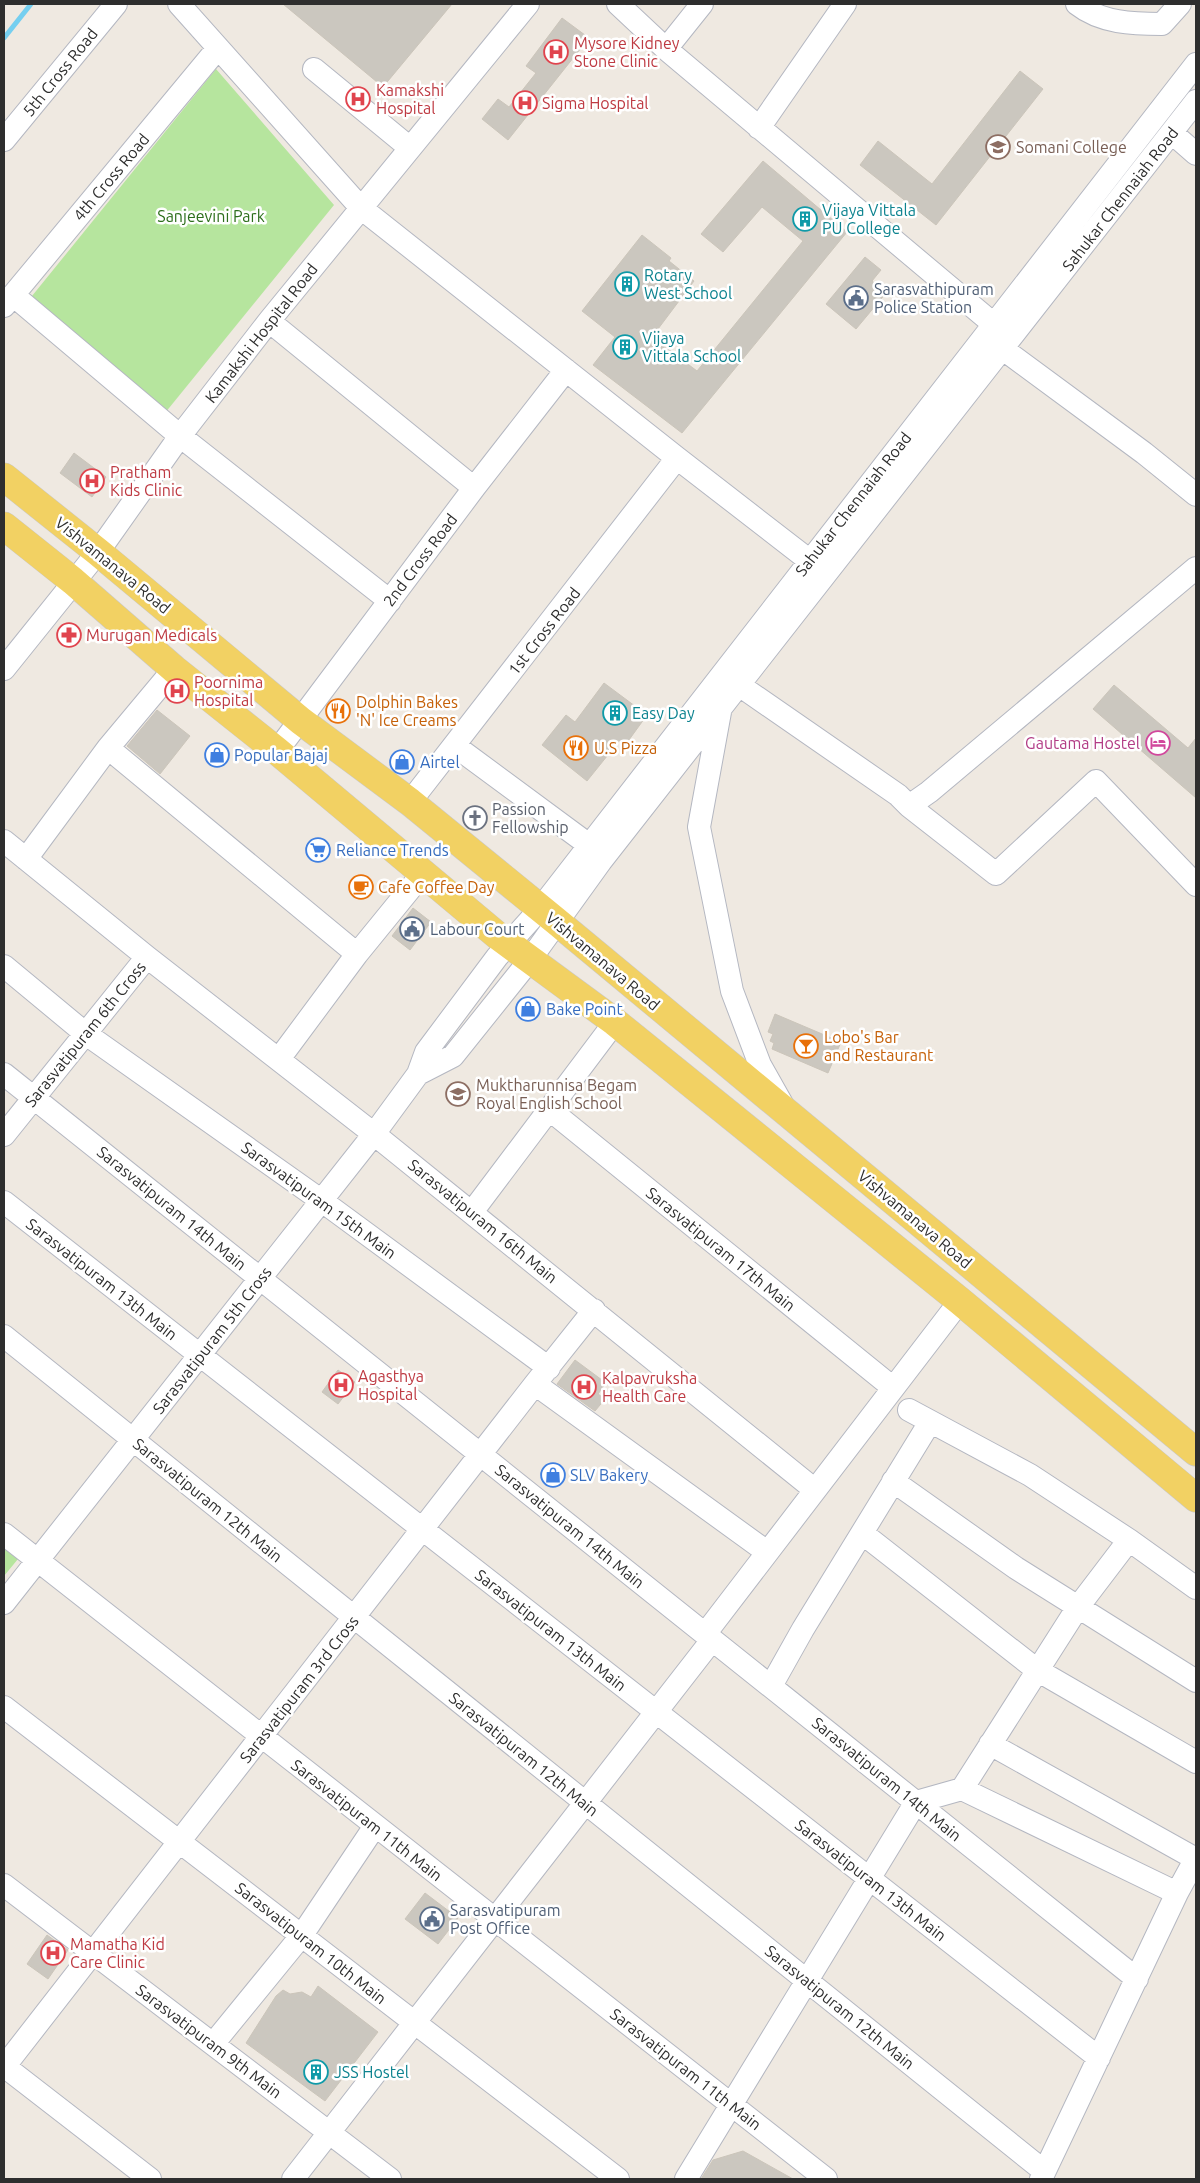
<svg xmlns="http://www.w3.org/2000/svg" width="1200" height="2183" font-family="Ubuntu,sans-serif">
  <rect width="100%" height="100%" fill="#efe9e1"/>
  <path fill="#b6e59e" d="M216 69 334 205 165 413 32 296Z
    M4 1548 18 1559 4 1576Z"/>
  <g fill="none" stroke-linecap="round" stroke-linejoin="round">
    <path stroke="#75cff0" stroke-width="5" d="M4 38 31 4"/>
  </g>
  <path fill="#cbc7bf" stroke="#cbc5ba" d="M283 4H452L383 87Z
    M562 18 589 38 508 140 482 119 498 99 509 107 536 73 526 66Z
    M1020 71 1043 89 936 225 860 165 878 141 932 184Z
    M763 161 847 232 682 433 593 365 615 337 582 311 642 235 671 258 669 261 694 281 652 337 697 371 803 241 762 207 723 252 701 234Z
    M865 257 881 270 872 281 886 293 856 329 826 304Z
    M74 453 106 477 92 497 60 473Z
    M604 683 647 715 626 744 620 740 587 781 542 745 566 715 575 722Z
    M1114 685 1188 748 1196 738V798L1093 709Z
    M157 710 190 736 160 774 127 746Z
    M413 908 431 922 410 950 392 936Z
    M775 1014 841 1042 828 1073 772 1049 774 1043 770 1041 773 1034 768 1032Z
    M575 1360 606 1383 598 1394 605 1399 595 1411 557 1384Z
    M338 1370 355 1382 338 1404 322 1392Z
    M425 1893 458 1918 438 1944 405 1919Z
    M47 1935 68 1950 48 1979 27 1964Z
    M318 1986 378 2032 325 2101 246 2043 276 1996 283 1990 290 1994 302 1992 311 1997Z
    M743 2151 793 2179H701L713 2160Z"/>
  <g fill="none" stroke-linecap="round" stroke-linejoin="round">
    <g stroke="#b4b7c1" stroke-width="24">
      <path id="minor" d="M179 4 361 208 677 458 810 561
        M618 4 666 49 1003 332
        M1077 4C1101 23 1133 24 1162 24L1180 4
        M666 49 702 4
        M314 69 410 148
        M759 128 845 4
        M1172 133 1196 154
        M4 140 116 4
        M13 295 180 436 390 601
        M4 306 218 48
        M269 321 474 488
        M1003 349 1144 453 1196 495
        M4 669 98 552 180 436 269 321 528 4
        M739 685 898 795 909 806 929 792 1196 568
        M720 712 699 827 732 991 760 1065 782 1104
        M455 746 589 845
        M108 748 357 954
        M277 751 474 488 566 370
        M410 802 677 458
        M909 806 996 874 1096 781 1196 885
        M4 841 147 957 374 1134 815 1490
        M26 859 108 748 174 669
        M4 966 86 1034 322 1201 549 1368
        M279 1059 357 954 423 873
        M4 1074 1137 1979
        M418 1074 453 1056 529 961 601 861 1196 101
        M550 1110 892 1387
        M4 1135 147 957
        M4 1202 1099 2058
        M472 1212 615 1022
        M4 1336 1044 2171
        M535 1384 767 1552
        M909 1410 1030 1475 1129 1540 1196 1588
        M893 1481 1016 1568 1196 1681
        M862 1533 1037 1670 1196 1762
        M4 1534 826 2179
        M4 1603 374 1134 418 1074 426 1052 497 957 540 909 1196 64
        M705 1634 960 1301
        M771 1686 803 1629 930 1422
        M4 1707 618 2179
        M990 1744 1196 1859
        M962 1789 1078 1607 1129 1540
        M4 1885 390 2179
        M213 2044 302 1935 375 1826
        M4 2066 150 2179
        M4 2067 535 1384 594 1310
        M293 2179 712 1640
        M686 2179 916 1802 962 1789 1177 1893
        M1041 2179 1177 1893 1196 1858"/>
    </g>
    <g stroke="#c9c9c9" stroke-width="29">
      <path id="major" d="M4 477 98 552 301 721 410 802 556 921 1196 1452
        M4 526 73 581 174 669 277 751 498 936 615 1022 960 1301 1196 1498"/>
    </g>
    <use href="#minor" stroke="#fff" stroke-width="22"/>
    <use href="#major" stroke="#f2d163" stroke-width="28"/>
  </g>
  <defs>
    <g id="hospital-ring" transform="scale(1.25)"><circle r="9.5" fill="#fff" stroke="#e0444e" stroke-width="1.5"/><path d="M-5-5h3v3.5h4V-5h3V5h-3V1.5h-4V5h-3Z" fill="#e0444e"/></g>
    <g id="university-ring" transform="scale(1.25)"><circle r="9.5" fill="#fff" stroke="#8d6e63" stroke-width="1.5"/><path d="M0-5L7-2L0 1L-7-2ZM-4 1L0 2.5L4 1V4Q0 6-4 4Z" fill="#8d6e63"/></g>
    <g id="building-ring" transform="scale(1.25)"><circle r="9.5" fill="#fff" stroke="#0f9aa8" stroke-width="1.5"/><path d="M-4-6H4V6H1V3H-1V6H-4ZM-2.5-4.3h1.7v1.8h-1.7ZM.8-4.3h1.7v1.8H.8ZM-2.5-1h1.7V.8h-1.7ZM.8-1h1.7V.8H.8Z" fill="#0f9aa8"/></g>
    <g id="civic-ring" transform="scale(1.25)"><circle r="9.5" fill="#fff" stroke="#5c6f8a" stroke-width="1.5"/><path d="M-.6-6.5H3V-4.5H.6V-3L4-1V1h2V6H-6V1h2V-1L-.6-3ZM-1.2 2.5V6h2.4V2.5Z" fill="#5c6f8a"/></g>
    <g id="pharmacy-ring" transform="scale(1.25)"><circle r="9.5" fill="#fff" stroke="#e0444e" stroke-width="1.5"/><path d="M-2-6h4v4h4v4h-4v4h-4v-4h-4v-4h4Z" fill="#e0444e"/></g>
    <g id="restaurant-ring" transform="scale(1.25)"><circle r="9.5" fill="#fff" stroke="#e8710a" stroke-width="1.5"/><path d="M-5-6h1v4h1v-4h1v4h1v-4h1v5L-1.5 .5V6h-2V.5L-5-1ZM5-6V6H3V1.5H1.5Q1.5-4 5-6Z" fill="#e8710a"/></g>
    <g id="hotel-ring" transform="scale(1.25)"><circle r="9.5" fill="#fff" stroke="#d1479c" stroke-width="1.5"/><path d="M-6-4.5h1.5V1H6V5H4.5V3h-9V5H-6ZM-4 0a1.8 1.8 0 1 1 3.6 0ZM.5 0V-2.5h3Q6-2.5 6 0Z" fill="#d1479c"/></g>
    <g id="shop-ring" transform="scale(1.25)"><circle r="9.5" fill="#fff" stroke="#3f7fe0" stroke-width="1.5"/><path d="M-5-2.5h2.3a2.7 3.5 0 0 1 5.4 0H5L5.5 6h-11ZM-1.5-2.5h3a1.5 2.3 0 0 0-3 0Z" fill="#3f7fe0"/></g>
    <g id="church-ring" transform="scale(1.25)"><circle r="9.5" fill="#fff" stroke="#6b7280" stroke-width="1.5"/><path d="M-1.2-6h2.4v3.5h3.3v2.4h-3.3V6h-2.4V-.1h-3.3v-2.4h3.3Z" fill="#6b7280"/></g>
    <g id="supermarket-ring" transform="scale(1.25)"><circle r="9.5" fill="#fff" stroke="#3f7fe0" stroke-width="1.5"/><path d="M-6-5.5h2.5l.6 2H6L4.5 2H-2.5L-4.4-4H-6ZM-1.5 3.2a1.3 1.3 0 1 0 .1 0ZM3 3.2a1.3 1.3 0 1 0 .1 0Z" fill="#3f7fe0"/></g>
    <g id="cafe-ring" transform="scale(1.25)"><circle r="9.5" fill="#fff" stroke="#e8710a" stroke-width="1.5"/><path d="M-5.5-4.5H6V0H3Q3 3.5 0 3.5H-2.5Q-5.5 3.5-5.5 0ZM3-3.2v2h1.7v-2ZM-6 4.5H4V6H-6Z" fill="#e8710a"/></g>
    <g id="bar-ring" transform="scale(1.25)"><circle r="9.5" fill="#fff" stroke="#e8710a" stroke-width="1.5"/><path d="M-6-5H6L.8 .8V4.5H3.5V6h-7V4.5H-.8V.8Z" fill="#e8710a"/></g>
    <g id="school-ring" transform="scale(1.25)"><circle r="9.5" fill="#fff" stroke="#8d6e63" stroke-width="1.5"/><path d="M0-5L7-2L0 1L-7-2ZM-4 1L0 2.5L4 1V4Q0 6-4 4Z" fill="#8d6e63"/></g>
  </defs>
  <g fill-rule="evenodd">
    <use href="#hospital-ring" x="556" y="52"/>
    <use href="#hospital-ring" x="358" y="99"/>
    <use href="#hospital-ring" x="525" y="103"/>
    <use href="#university-ring" x="998" y="147"/>
    <use href="#building-ring" x="805" y="219"/>
    <use href="#building-ring" x="627" y="284"/>
    <use href="#civic-ring" x="856" y="298"/>
    <use href="#building-ring" x="625" y="347"/>
    <use href="#hospital-ring" x="92" y="481"/>
    <use href="#pharmacy-ring" x="69" y="635"/>
    <use href="#hospital-ring" x="177" y="691"/>
    <use href="#restaurant-ring" x="338" y="711"/>
    <use href="#building-ring" x="615" y="713"/>
    <use href="#hotel-ring" x="1158" y="743"/>
    <use href="#restaurant-ring" x="576" y="748"/>
    <use href="#shop-ring" x="217" y="755"/>
    <use href="#shop-ring" x="402" y="762"/>
    <use href="#church-ring" x="475" y="818"/>
    <use href="#supermarket-ring" x="318" y="850"/>
    <use href="#cafe-ring" x="361" y="887"/>
    <use href="#civic-ring" x="412" y="929"/>
    <use href="#shop-ring" x="528" y="1009"/>
    <use href="#bar-ring" x="806" y="1046"/>
    <use href="#school-ring" x="458" y="1094"/>
    <use href="#hospital-ring" x="341" y="1385"/>
    <use href="#hospital-ring" x="584" y="1387"/>
    <use href="#shop-ring" x="553" y="1475"/>
    <use href="#civic-ring" x="432" y="1919"/>
    <use href="#hospital-ring" x="53" y="1953"/>
    <use href="#building-ring" x="316" y="2072"/>
  </g>
  <g text-anchor="middle" stroke-width="5" stroke-linejoin="round" paint-order="stroke">
    <g font-size="16" fill="#be3a42" stroke="#fff" text-anchor="start">
      <text x="574" y="49">Mysore Kidney<tspan x="574" dy="18">Stone Clinic</tspan></text>
      <text x="376" y="96">Kamakshi<tspan x="376" dy="18">Hospital</tspan></text>
      <text x="542" y="109">Sigma Hospital</text>
      <text x="110" y="478">Pratham<tspan x="110" dy="18">Kids Clinic</tspan></text>
      <text x="86" y="641">Murugan Medicals</text>
      <text x="194" y="688">Poornima<tspan x="194" dy="18">Hospital</tspan></text>
      <text x="358" y="1382">Agasthya<tspan x="358" dy="18">Hospital</tspan></text>
      <text x="602" y="1384">Kalpavruksha<tspan x="602" dy="18">Health Care</tspan></text>
      <text x="70" y="1950">Mamatha Kid<tspan x="70" dy="18">Care Clinic</tspan></text>
    </g>
    <g font-size="16" fill="#2e2e2e" stroke="#fff">
      <text transform="translate(60 72) rotate(-51)" y="6">5th Cross Road</text>
      <text transform="translate(111 177) rotate(-50)" y="6">4th Cross Road</text>
      <text transform="translate(1120 199) rotate(-52)" y="6">Sahukar Chennaiah Road</text>
      <text transform="translate(261 333) rotate(-52)" y="6">Kamakshi Hospital Road</text>
      <text transform="translate(853 504) rotate(-52)" y="6">Sahukar Chennaiah Road</text>
      <text transform="translate(420 560) rotate(-53)" y="6">2nd Cross Road</text>
      <text transform="translate(113 565) rotate(39)" y="6">Vishvamanava Road</text>
      <text transform="translate(544 631) rotate(-52)" y="6">1st Cross Road</text>
      <text transform="translate(603 961) rotate(40)" y="6">Vishvamanava Road</text>
      <text transform="translate(85 1034) rotate(-51)" y="6">Sarasvatipuram 6th Cross</text>
      <text transform="translate(319 1200) rotate(36)" y="6">Sarasvatipuram 15th Main</text>
      <text transform="translate(172 1208) rotate(39)" y="6">Sarasvatipuram 14th Main</text>
      <text transform="translate(915 1219) rotate(40)" y="6">Vishvamanava Road</text>
      <text transform="translate(483 1221) rotate(39)" y="6">Sarasvatipuram 16th Main</text>
      <text transform="translate(721 1249) rotate(39)" y="6">Sarasvatipuram 17th Main</text>
      <text transform="translate(102 1279) rotate(38)" y="6">Sarasvatipuram 13th Main</text>
      <text transform="translate(212 1340) rotate(-52)" y="6">Sarasvatipuram 5th Cross</text>
      <text transform="translate(208 1500) rotate(39)" y="6">Sarasvatipuram 12th Main</text>
      <text transform="translate(570 1526) rotate(39)" y="6">Sarasvatipuram 14th Main</text>
      <text transform="translate(551 1630) rotate(38)" y="6">Sarasvatipuram 13th Main</text>
      <text transform="translate(299 1689) rotate(-52)" y="6">Sarasvatipuram 3rd Cross</text>
      <text transform="translate(524 1754) rotate(39)" y="6">Sarasvatipuram 12th Main</text>
      <text transform="translate(887 1779) rotate(39)" y="6">Sarasvatipuram 14th Main</text>
      <text transform="translate(367 1820) rotate(38)" y="6">Sarasvatipuram 11th Main</text>
      <text transform="translate(871 1880) rotate(38)" y="6">Sarasvatipuram 13th Main</text>
      <text transform="translate(311 1943) rotate(38)" y="6">Sarasvatipuram 10th Main</text>
      <text transform="translate(840 2007) rotate(39)" y="6">Sarasvatipuram 12th Main</text>
      <text transform="translate(209 2041) rotate(37)" y="6">Sarasvatipuram 9th Main</text>
      <text transform="translate(686 2069) rotate(38)" y="6">Sarasvatipuram 11th Main</text>
    </g>
    <g font-size="16" fill="#785e54" stroke="#fff" text-anchor="start">
      <text x="1016" y="153">Somani College</text>
      <text x="476" y="1091">Muktharunnisa Begam<tspan x="476" dy="18">Royal English School</tspan></text>
    </g>
    <g font-size="16" fill="#0d838f" stroke="#fff" text-anchor="start">
      <text x="822" y="216">Vijaya Vittala<tspan x="822" dy="18">PU College</tspan></text>
      <text x="644" y="281">Rotary<tspan x="644" dy="18">West School</tspan></text>
      <text x="642" y="344">Vijaya<tspan x="642" dy="18">Vittala School</tspan></text>
      <text x="632" y="719">Easy Day</text>
      <text x="334" y="2078">JSS Hostel</text>
    </g>
    <g font-size="16" fill="#2c6e1b" stroke="#fff">
      <text x="211" y="222">Sanjeevini Park</text>
    </g>
    <g font-size="16" fill="#4e5e75" stroke="#fff" text-anchor="start">
      <text x="874" y="295">Sarasvathipuram<tspan x="874" dy="18">Police Station</tspan></text>
      <text x="430" y="935">Labour Court</text>
      <text x="450" y="1916">Sarasvatipuram<tspan x="450" dy="18">Post Office</tspan></text>
    </g>
    <g font-size="16" fill="#c56008" stroke="#fff" text-anchor="start">
      <text x="356" y="708">Dolphin Bakes<tspan x="356" dy="18">'N' Ice Creams</tspan></text>
      <text x="594" y="754">U.S Pizza</text>
      <text x="378" y="893">Cafe Coffee Day</text>
      <text x="824" y="1043">Lobo's Bar<tspan x="824" dy="18">and Restaurant</tspan></text>
    </g>
    <g font-size="16" fill="#b23c85" stroke="#fff" text-anchor="end">
      <text x="1140" y="749">Gautama Hostel</text>
    </g>
    <g font-size="16" fill="#366cbe" stroke="#fff" text-anchor="start">
      <text x="234" y="761">Popular Bajaj</text>
      <text x="420" y="768">Airtel</text>
      <text x="336" y="856">Reliance Trends</text>
      <text x="546" y="1015">Bake Point</text>
      <text x="570" y="1481">SLV Bakery</text>
    </g>
    <g font-size="16" fill="#5b616d" stroke="#fff" text-anchor="start">
      <text x="492" y="815">Passion<tspan x="492" dy="18">Fellowship</tspan></text>
    </g>
  </g>
  <rect width="1200" height="2183" fill="none" stroke="#2e2e2e" stroke-width="10"/>
</svg>
